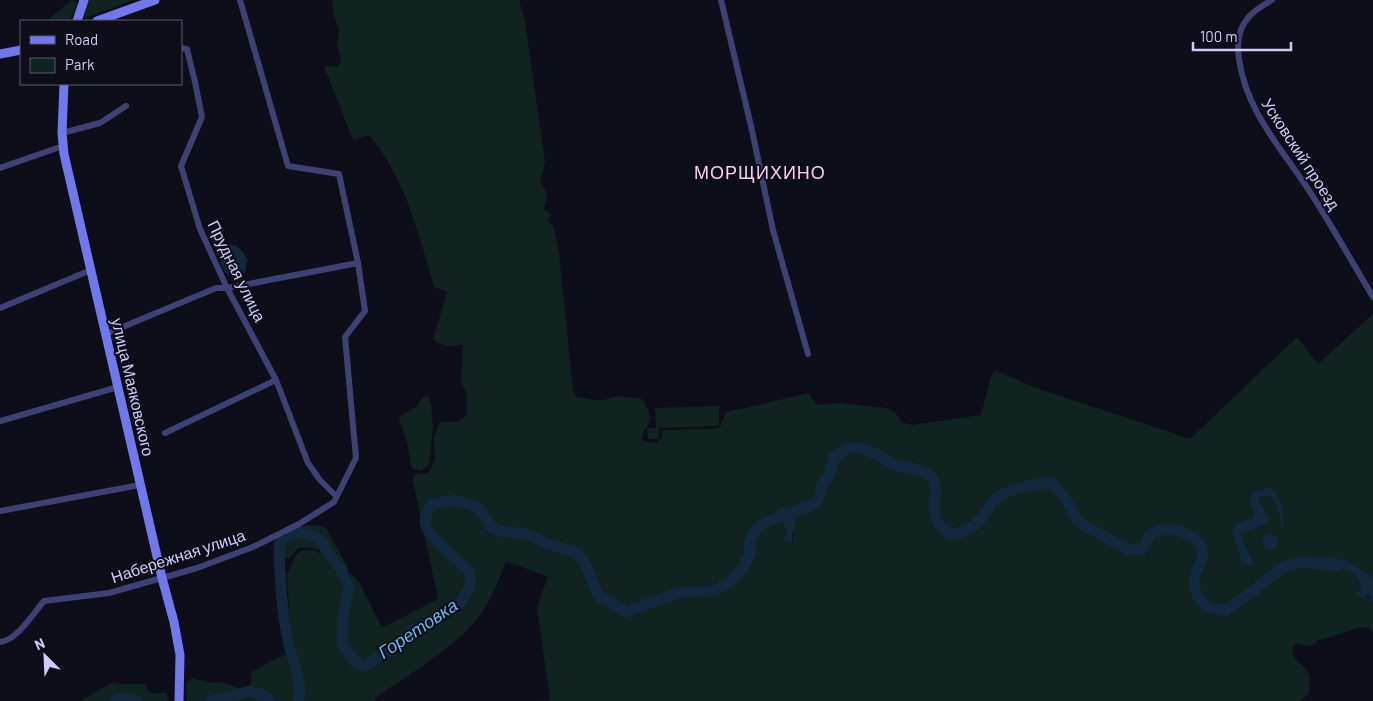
<svg xmlns="http://www.w3.org/2000/svg" width="1373" height="701" font-family="Barlow,sans-serif">
  <rect width="100%" height="100%" fill="#0e0d1a"/>
  <path fill="#112321" fill-rule="evenodd" d="M72 0 77 3 72 16 68 21H46Z
    M88 0H133L84 18Z
    M332 0H519L525 21 545 161 540 183C550 193 546 198 544 210L551 214 547 221 553 225 559 253 573 391 577 397 595 400H603L618 396 642 399C645 405 652 415 649 422 646 431 641 430 642 441L656 443 662 437V430L713 429 720 427 726 413 733 410 741 409 808 393 817 405 839 403 886 408C894 411 897 414 901 422L912 425 981 415 991 376 996 371 1036 388 1190 439 1297 337 1318 364 1373 314V577C1348 562 1341 554 1310 560L1315 567H1318L1336 572 1342 569C1354 571 1359 578 1361 590L1357 593 1371 597 1370 601 1373 602V632L1367 627C1348 628 1336 638 1318 640L1317 643C1310 647 1305 647 1297 643L1292 648C1293 664 1301 660 1308 672 1311 678 1309 686 1309 693L1301 701H538L550 700 537 606 548 577 506 561C499 580 488 608 474 623 446 653 408 675 375 698V701H187L186 683 192 678 212 683 220 682 243 689 250 687 252 672C263 666 275 657 288 654L294 641 291 634 287 575 296 555 302 550 316 551 322 555 331 566 341 571C321 554 326 546 298 548L288 559 281 556 277 550C286 529 304 520 326 528L349 570 341 571 350 574 358 580 382 628 438 599 413 481 415 474 429 473 435 459 434 437 439 423 459 421 467 414 466 392 461 383 463 345 445 346 433 340 447 292 434 287C419 235 405 177 369 135L353 140 324 66 338 67 341 60 337 45 339 30 334 16ZM1271 487 1282 507 1283 529 1278 510 1273 498 1266 496 1260 497 1259 501 1268 516 1255 526 1241 533C1243 546 1250 550 1254 562L1250 567 1237 523 1253 518 1254 512 1249 501ZM810 506 799 513 793 530V545L786 542C787 532 786 523 778 517V510C789 511 798 507 810 506Z
    M425 396 429 397 431 405 433 427 429 465 420 471 413 469 411 466 407 442 399 420 400 416 416 407 422 398Z
    M719 406V426L659 428V439H648L647 428H656L655 408Z
    M113 682 121 684H145L148 691 152 693H167V697L170 701H80Z"/>
  <path fill="#13273d" d="M228 244C238 244 243 252 248 260L246 265V271L241 276 231 277C219 268 218 258 224 245Z
    M1271 487C1283 499 1284 514 1283 531L1278 510 1273 498 1266 496 1260 497 1259 501 1268 516V522C1261 527 1249 530 1241 533 1243 546 1250 551 1254 563L1250 567 1242 561 1232 531 1236 523 1253 518 1254 512 1249 501 1254 491Z
    M810 504 799 513C796 524 790 534 793 545L783 540 787 533 783 522 778 517V510L784 507 786 510Z
    M1262 542a8 8 0 1 1 16 0a8 8 0 1 1-16 0Z
    M1331 557 1347 561 1373 577V602H1370L1371 597 1367 595 1363 598 1356 594 1361 590C1359 578 1354 571 1342 569L1336 572 1318 567 1315 568 1312 561 1309 559Z"/>
  <g fill="none" stroke-linecap="round" stroke-linejoin="round">
    <path stroke="#13273d" stroke-width="11" d="M114 701 123 698 137 701
      M210 701 250 691 261 694 270 701
      M298 701C303 689 297 676 294 663 282 624 280 585 279 544L285 537 298 532 316 537 323 543 326 551 340 568 349 589 343 613 342 643 353 660 361 665 365 666 400 642 412 630 428 624 448 612 461 602 470 586V573C460 560 431 540 426 526 423 518 428 511 432 504L456 500 480 509 492 528 498 531 527 534 546 543 575 552 584 561 598 595 626 612 680 592 715 591 731 581 743 568 751 553 749 545 753 534 761 525 778 517 810 506 818 500 822 485 829 475 835 456 851 447H857L878 455 894 465 919 470 933 478C941 502 922 516 951 535 964 532 977 526 984 515 988 510 991 502 996 499 1010 488 1035 483 1052 483L1066 499 1078 522 1129 550 1142 549C1145 545 1147 539 1150 536 1164 522 1197 532 1202 550 1205 559 1197 567 1195 575 1192 588 1198 602 1210 608 1215 610 1221 609 1226 610L1249 594 1283 567 1299 562 1328 565"/>
    <path stroke="#3e4173" stroke-width="6" d="M721 0 751 126 773 230 808 354
      M1272 0C1262 6 1251 12 1245 22 1238 32 1237 47 1239 59 1246 111 1282 149 1310 192 1332 226 1352 262 1373 297
      M181 48 187 49 195 82 202 117 181 166 200 229 227 288 276 380 308 463 320 480 336 496
      M62 133 100 123 126 106
      M0 168 63 146
      M0 308 91 270
      M106 334 216 288H227L358 263
      M0 421 118 387
      M165 433 276 380
      M0 511 140 485
      M0 642C17 640 33 614 44 601L109 593 197 568 253 547 299 524 334 502 356 458 345 337 365 311 358 263 339 174 288 166 240 0"/>
    <path stroke="#7178eb" stroke-width="9" d="M77 21 84 0
      M97 21 155 0
      M0 54 21 50
      M64 84 62 133 64 154 162 578 174 622 180 655 179 701"/>
  </g>
  <g text-anchor="middle" stroke-width="4" stroke-linejoin="round" paint-order="stroke">
    <g font-size="16" fill="#cfcdf8" stroke="#0e0d1a">
      <text transform="translate(1301 154) rotate(57)" y="6">Усковский проезд</text>
      <text transform="translate(237 271) rotate(64)" y="6">Прудная улица</text>
      <text transform="translate(133 387) rotate(77)" y="6">улица Маяковского</text>
      <text transform="translate(178 556) rotate(-18)" y="6">Набережная улица</text>
    </g>
    <g font-size="18" letter-spacing="1" fill="#f8cfec" stroke="#0e0d1a">
      <text x="760" y="179">МОРЩИХИНО</text>
    </g>
    <g font-size="18" font-style="italic" fill="#69b8ea" stroke="#0e0d1a">
      <text transform="translate(418 629) rotate(-34)" y="6">Горетовка</text>
    </g>
  </g>
  <rect x="20" y="20" width="162" height="65" fill="#0e0d1a" stroke="#5b5a73"/>
  <rect x="30" y="36" width="25" height="8" fill="#7178eb" stroke="#5b5a73"/>
  <text x="65" y="45" font-size="15" fill="#cfcdf8">Road</text>
  <rect x="30" y="58" width="25" height="15" fill="#112321" stroke="#5b5a73"/>
  <text x="65" y="70" font-size="15" fill="#cfcdf8">Park</text>
  <g transform="translate(45 656) rotate(336)" stroke="#0e0d1a" stroke-width="4" paint-order="stroke">
  <path d="M0-4L9 19L0 12L-9 19Z" fill="#cfcdf8"/>
  <text y="-8" font-size="14" font-weight="bold" text-anchor="middle" fill="#cfcdf8">N</text>
  </g>
  <path d="M1193 42v8h98v-8" fill="none" stroke="#cfcdf8" stroke-width="2.5"/>
  <text x="1200" y="42" font-size="15" fill="#cfcdf8" stroke="#0e0d1a" stroke-width="4" paint-order="stroke">100 m</text>
</svg>
